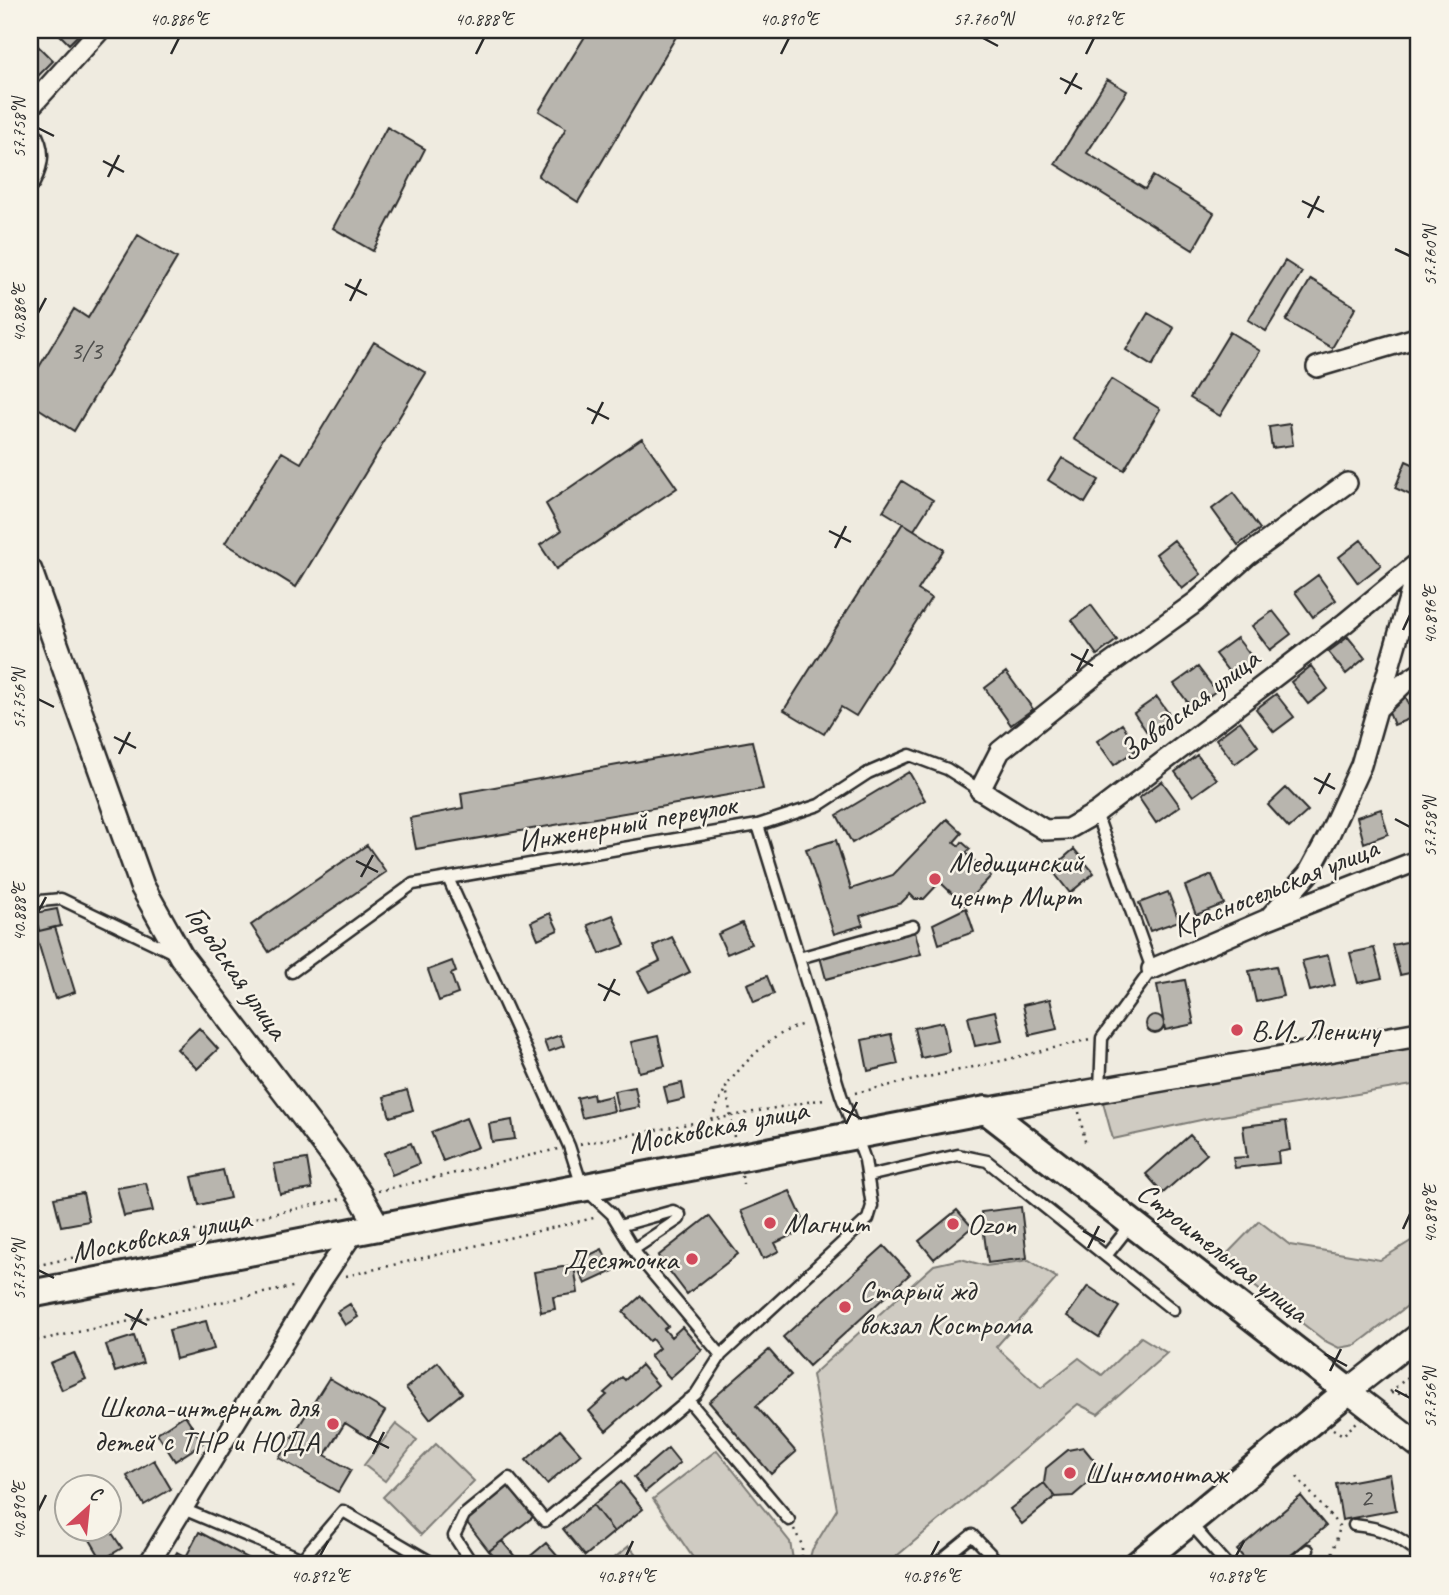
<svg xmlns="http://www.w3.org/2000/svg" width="1449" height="1595" font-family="Caveat,sans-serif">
  <rect width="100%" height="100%" fill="#efebe0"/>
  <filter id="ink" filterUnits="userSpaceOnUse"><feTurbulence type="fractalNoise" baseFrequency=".0143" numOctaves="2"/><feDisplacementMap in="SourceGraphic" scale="14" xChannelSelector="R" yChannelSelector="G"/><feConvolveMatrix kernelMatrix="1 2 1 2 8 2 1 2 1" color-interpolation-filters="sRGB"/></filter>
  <g filter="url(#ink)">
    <path fill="#cfcbc2" stroke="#7d7b76" stroke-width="2" d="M1419 1045V1084L1210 1118 1113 1139 1102 1099Z
      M1259 1221 1290 1245 1380 1260 1419 1236V1297L1356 1345 1339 1348 1325 1341 1221 1260Z
      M961 1259 986 1266 1029 1260 1057 1278 996 1347 1041 1388 1079 1358 1102 1375 1141 1337 1167 1353 1098 1414 1078 1404 886 1565H808L812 1550 837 1509 812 1375 934 1265Z
      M396 1424 417 1440 385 1481 364 1465Z
      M436 1444 474 1481 421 1535 383 1497Z
      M717 1450 790 1542 794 1565H716L713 1562 709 1565H698L653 1499Z
      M629 1546 645 1565H606Z"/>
    <path fill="#b8b5ae" stroke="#2b2b2b" stroke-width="2" d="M55 30H83L69 44Z
      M589 30H680L578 202 538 176 566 128 539 111Z
      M35 43 53 61 35 79 30 74V48Z
      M1107 79 1127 91 1087 153 1145 189 1153 176 1214 213 1193 250 1055 164Z
      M387 127 425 149 373 251 333 228Z
      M138 235 177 258 74 431 30 403V382L74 309 88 318Z
      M1285 261 1302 272 1266 331 1248 320Z
      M1311 279 1356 307 1332 348 1286 321Z
      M1148 313 1174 328 1152 366 1126 350Z
      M1230 332 1260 351 1220 416 1190 398Z
      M374 342 426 373 296 587 225 543 282 452 301 463Z
      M1111 379 1160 409 1124 470 1074 439Z
      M1290 424 1293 445 1272 448 1269 427Z
      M642 438 677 488 556 569 540 545 561 531 546 504Z
      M1062 458 1099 480 1085 503 1048 480Z
      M1406 461 1419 467V499L1395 488Z
      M902 481 933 500 914 530 883 511Z
      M1233 493 1260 529 1238 545 1212 509Z
      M903 523 944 549 918 590 931 598 856 716 841 707 824 734 784 710Z
      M1174 540 1201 574 1182 589 1156 554Z
      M1361 540 1381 565 1358 583 1339 557Z
      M1318 575 1336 600 1313 617 1295 592Z
      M1091 605 1117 640 1097 655 1072 620Z
      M1273 611 1291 634 1270 650 1252 626Z
      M1348 637 1365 658 1346 674 1328 652Z
      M1237 638 1255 661 1233 677 1215 654Z
      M1311 666 1328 689 1308 704 1291 682Z
      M1198 667 1216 691 1192 708 1174 684Z
      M1006 672 1033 709 1011 725 985 688Z
      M1276 694 1294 717 1274 732 1256 709Z
      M1157 697 1174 721 1151 738 1134 713Z
      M1406 697 1414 717 1394 725 1386 705Z
      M1240 721 1258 746 1235 764 1216 739Z
      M1122 724 1139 748 1114 765 1097 741Z
      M752 741 763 789 416 849 410 818 463 808 461 793Z
      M1197 755 1217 779 1193 796 1175 772Z
      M909 772 925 800 852 843 837 815Z
      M1162 781 1180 806 1156 823 1139 798Z
      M1286 788 1308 811 1289 828 1268 805Z
      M1381 809 1388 834 1364 843 1357 817Z
      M947 819 962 833 954 842 959 846 962 842 970 849 966 853 991 876 964 905 940 882 924 899H915L910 894 901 903 860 916 863 925 834 934 806 849 836 840 851 889 893 875Z
      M367 845 386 872 269 952 251 925Z
      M1074 849 1094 873 1070 893 1051 869Z
      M1212 875 1224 904 1196 915 1185 886Z
      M1168 892 1179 921 1150 931 1139 903Z
      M966 908 974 932 939 944 933 924Z
      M57 909 61 926 39 931 35 913Z
      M550 913 558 930 538 939 531 922Z
      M613 915 625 945 600 954 588 925Z
      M742 923 751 944 727 954 718 934Z
      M55 927 75 992 55 999 35 932Z
      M915 932 921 954 826 979 820 957Z
      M672 937 690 972 649 992 638 972 660 961 653 946Z
      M1416 940 1419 951V971L1400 975 1392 945Z
      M1374 948 1382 978 1358 983 1350 953Z
      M1328 955 1335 985 1310 991 1302 961Z
      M452 961 456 972 451 974 458 994 439 1001 428 970Z
      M1276 966 1283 996 1256 1002 1249 971Z
      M767 976 774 994 754 1002 747 984Z
      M1185 980 1194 1024 1165 1030 1157 985Z
      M1050 999 1057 1029 1030 1035 1023 1005Z
      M995 1011 1002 1041 975 1046 968 1017Z
      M1146 1024a9 9 0 1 1 18 0a9 9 0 1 1-18 0Z
      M943 1022 949 1052 921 1058 914 1028Z
      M199 1028 218 1049 197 1069 177 1049Z
      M891 1034 898 1064 868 1071 862 1040Z
      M560 1035 564 1046 548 1052 544 1041Z
      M658 1036 665 1066 639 1072 631 1042Z
      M682 1083 685 1099 668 1103 664 1087Z
      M635 1087 639 1107 618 1111 614 1091Z
      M407 1090 413 1110 390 1117 384 1097Z
      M593 1094 594 1100 611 1096 614 1111 582 1118 577 1098Z
      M466 1118 478 1147 443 1161 431 1132Z
      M512 1120 515 1139 492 1142 489 1124Z
      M1286 1121 1290 1150 1278 1152 1279 1163 1235 1168 1233 1158 1247 1157 1243 1126Z
      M1190 1135 1207 1154 1163 1193 1146 1174Z
      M411 1143 419 1164 392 1175 384 1153Z
      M307 1159 312 1189 280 1194 274 1164Z
      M223 1170 230 1198 199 1205 192 1177Z
      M146 1183 153 1211 124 1216 117 1188Z
      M790 1191 807 1228 775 1243 779 1251 763 1259 741 1211Z
      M83 1193 89 1221 61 1226 54 1198Z
      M1021 1207 1027 1258 988 1263 981 1212Z
      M957 1210 972 1227 934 1259 919 1241Z
      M709 1216 738 1254 687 1294 658 1256Z
      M884 1246 910 1274 809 1366 783 1337Z
      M602 1249 613 1271 585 1284 575 1262Z
      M574 1265 578 1293 553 1297 555 1309 541 1312 534 1272Z
      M1088 1286 1119 1307 1099 1337 1067 1316Z
      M641 1296 668 1326 664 1329 671 1337 682 1327 702 1350 670 1378 650 1356 659 1348 652 1339 649 1341 623 1312Z
      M350 1304 358 1317 345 1325 337 1312Z
      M206 1321 214 1349 176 1359 169 1330Z
      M134 1336 143 1363 115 1372 106 1345Z
      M769 1350 791 1375 756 1406 796 1452 771 1474 709 1402Z
      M74 1353 86 1379 62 1390 50 1363Z
      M438 1362 462 1393 430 1419 406 1388Z
      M641 1365 658 1385 606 1431 589 1411 607 1395 604 1393 622 1377 625 1380Z
      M329 1378 385 1411 369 1438 345 1423 325 1455 351 1470 338 1492 279 1458Z
      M185 1415 203 1443 175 1461 157 1433Z
      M560 1430 581 1454 547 1484 526 1460Z
      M1083 1447 1097 1464 1094 1478 1073 1496 1055 1497 1044 1483 1046 1468 1068 1450Z
      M668 1448 680 1463 645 1492 634 1477Z
      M154 1460 171 1489 144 1505 127 1476Z
      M1390 1474 1396 1510 1342 1520 1336 1484Z
      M621 1482 643 1509 614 1532 593 1505Z
      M1044 1483 1055 1497 1022 1524 1010 1509Z
      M509 1486 533 1517 489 1551 465 1520Z
      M1301 1496 1326 1526 1279 1565H1250L1237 1550Z
      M593 1505 614 1532 585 1556 563 1529Z
      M108 1527 122 1548 102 1560 89 1538Z
      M199 1532 259 1564 261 1560 272 1565H192L188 1563 180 1565 172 1561 177 1552 186 1557Z
      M502 1541 521 1564 519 1565H501L489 1551Z
      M546 1543 565 1565H519L521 1564Z"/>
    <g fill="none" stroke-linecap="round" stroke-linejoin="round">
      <g stroke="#2b2b2b" stroke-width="15">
        <path id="service" d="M1096 813 1152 969 1102 1038 1100 1090
          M758 825 819 805 868 773 910 755 947 769 980 790
          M448 878 569 1146 582 1186 612 1214 637 1255 721 1355
          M30 902 61 899 174 953
          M799 958 913 926
          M292 972 413 884 758 825 841 1095 865 1160 872 1206 868 1219 721 1355 696 1394 545 1521 509 1478 464 1515 454 1536 469 1559 462 1565
          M868 1176 958 1155 987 1161 1173 1310
          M619 1226 673 1211 680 1215 679 1219 634 1249
          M1106 1256 1132 1223
          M688 1400 789 1520
          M183 1509 302 1559 343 1511 436 1565
          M1190 1523 1227 1565
          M1354 1525C1384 1528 1396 1535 1419 1553
          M935 1565 972 1535 1001 1565
          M1290 1565 1308 1550"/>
      </g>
      <g stroke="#2b2b2b" stroke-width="24">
        <path id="minor" d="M30 107 100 30
          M30 132C41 150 39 163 30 181
          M1317 367 1419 337
          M1347 483 1248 555 1196 602 1100 671 1000 751 980 790 1045 830 1068 829 1096 813 1345 623 1419 562
          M1378 708 1403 684 1419 674
          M1268 919 1308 874 1329 835 1361 765 1419 563
          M1152 969 1268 919 1419 860
          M148 1565 321 1281 353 1233"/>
      </g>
      <g stroke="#2b2b2b" stroke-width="28">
        <path id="tertiary" d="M30 571 142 886 181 956 334 1157 360 1195 379 1228
          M986 1110 1419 1034
          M1419 1335 1348 1391 1419 1446"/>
      </g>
      <g stroke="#2b2b2b" stroke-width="32">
        <path id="secondary" d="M30 1294C349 1234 667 1170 986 1110L1348 1391 1137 1565"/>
      </g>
      <path stroke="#2b2b2b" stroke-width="2.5" stroke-dasharray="2 5" stroke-linecap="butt" d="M855 1093 1001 1061 1090 1039
        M1079 1112 1086 1146
        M711 1119 726 1087
        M734 1137 726 1087C742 1063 776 1030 805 1024
        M580 1144 824 1099
        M742 1176 743 1185
        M378 1191 558 1149
        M30 1267 341 1199
        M346 1276 598 1217
        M30 1342 297 1286
        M1390 1392 1419 1368
        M1391 1393 1419 1395
        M1333 1429 1343 1435 1358 1421
        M1297 1477 1340 1527 1329 1565
        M794 1529 802 1545V1565"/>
      <use href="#service" stroke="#f7f3e8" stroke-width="10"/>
      <use href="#minor" stroke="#f7f3e8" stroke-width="19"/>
      <use href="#tertiary" stroke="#f7f3e8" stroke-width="23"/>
      <use href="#secondary" stroke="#f7f3e8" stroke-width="26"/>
    </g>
  </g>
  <path fill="none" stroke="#2b2b2b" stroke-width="2.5" d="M983 38 998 46M171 54 179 38M476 54 484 38M781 54 789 38M1086 54 1094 38M1060 78 1082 89M1065 94 1077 73M38 128 54 136M103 161 124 172M108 177 119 155M1302 201 1324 212M1308 218 1319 196M1395 249 1410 256M345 284 367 295M350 301 361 279M38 313 46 298M587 408 609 419M592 424 603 402M829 531 851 542M835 548 846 526M1403 630 1410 615M1071 654 1093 666M1077 671 1088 649M38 699 54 707M114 737 136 748M119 754 130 732M1314 778 1335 789M1319 794 1330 773M1395 819 1410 827M356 861 378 872M361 877 373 855M38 912 46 897M598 984 620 995M604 1001 615 979M841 1108 862 1119M846 1124 857 1102M1403 1229 1410 1214M1083 1231 1105 1242M1088 1248 1099 1226M38 1270 54 1278M125 1314 147 1325M131 1330 142 1309M1325 1354 1347 1366M1330 1371 1341 1349M1395 1390 1410 1398M367 1437 389 1448M373 1454 384 1432M38 1511 46 1495M320 1556 328 1541M626 1556 633 1541M931 1556 939 1541M1236 1556 1244 1541"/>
  <g fill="#d1495b" stroke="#f7f3e8" stroke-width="2.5">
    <circle cx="935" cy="879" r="7"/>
    <circle cx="1237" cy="1030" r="7"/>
    <circle cx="770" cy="1223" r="7"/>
    <circle cx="953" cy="1224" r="7"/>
    <circle cx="692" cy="1259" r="7"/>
    <circle cx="845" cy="1307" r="7"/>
    <circle cx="333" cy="1424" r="7"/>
    <circle cx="1070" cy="1473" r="7"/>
  </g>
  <g text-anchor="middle" stroke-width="5" stroke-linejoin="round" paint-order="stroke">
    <g font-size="26" fill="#4e4e4c">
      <text x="86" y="359">3/3</text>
      <text x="1366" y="1506">2</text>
    </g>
    <g font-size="30" fill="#2b2b2b" stroke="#f7f3e8">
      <text transform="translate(1189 705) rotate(-37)" y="10">Заводская улица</text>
      <text transform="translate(627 823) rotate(-10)" y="10">Инженерный переулок</text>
      <text transform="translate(1275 887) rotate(-22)" y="10">Красносельская улица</text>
      <text transform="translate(237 972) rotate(55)" y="10">Городская улица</text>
      <text transform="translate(718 1126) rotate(-11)" y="10">Московская улица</text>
      <text transform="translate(161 1235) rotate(-11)" y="10">Московская улица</text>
      <text transform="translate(1223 1252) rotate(38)" y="10">Строительная улица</text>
    </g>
    <g font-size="30" fill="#2b2b2b" stroke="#f7f3e8" text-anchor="start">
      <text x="949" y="872">Медицинский<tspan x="949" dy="34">центр Мирт</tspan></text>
      <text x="1251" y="1040">В.И. Ленину</text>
      <text x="784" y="1233">Магнит</text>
      <text x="967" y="1234">Ozon</text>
      <text x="678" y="1269" text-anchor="end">Десяточка</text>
      <text x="859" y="1300">Старый жд<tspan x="859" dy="34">вокзал Кострома</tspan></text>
      <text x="319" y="1417" text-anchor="end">Школа-интернат для<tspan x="319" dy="34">детей с ТНР и НОДА</tspan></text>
      <text x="1084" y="1483">Шиномонтаж</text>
    </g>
  </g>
  <rect width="1449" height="1595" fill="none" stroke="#f7f3e8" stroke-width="77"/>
  <g transform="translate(88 1508) rotate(27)"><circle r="33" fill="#f7f3e8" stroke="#a5a39c" stroke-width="2"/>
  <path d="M0-5L12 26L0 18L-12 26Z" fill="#d1495b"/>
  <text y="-10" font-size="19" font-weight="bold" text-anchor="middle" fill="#2b2b2b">С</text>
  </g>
  <rect x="38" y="38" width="1372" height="1518" fill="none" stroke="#2b2b2b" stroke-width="2.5"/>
  <g font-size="18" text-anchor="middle" fill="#2b2b2b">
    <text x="179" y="25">40.886°E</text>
    <text x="484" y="25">40.888°E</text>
    <text x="789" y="25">40.890°E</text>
    <text x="983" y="25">57.760°N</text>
    <text x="1094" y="25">40.892°E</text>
    <text transform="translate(19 128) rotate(-90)" y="6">57.758°N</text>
    <text transform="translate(1430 256) rotate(-90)" y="6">57.760°N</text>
    <text transform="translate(19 313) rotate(-90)" y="6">40.886°E</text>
    <text transform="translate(1430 615) rotate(-90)" y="6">40.896°E</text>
    <text transform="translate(19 699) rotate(-90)" y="6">57.756°N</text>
    <text transform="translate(1430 827) rotate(-90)" y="6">57.758°N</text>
    <text transform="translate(19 912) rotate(-90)" y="6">40.888°E</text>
    <text transform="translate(1430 1214) rotate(-90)" y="6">40.898°E</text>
    <text transform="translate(19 1270) rotate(-90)" y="6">57.754°N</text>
    <text transform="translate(1430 1398) rotate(-90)" y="6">57.756°N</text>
    <text transform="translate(19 1511) rotate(-90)" y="6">40.890°E</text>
    <text x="320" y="1582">40.892°E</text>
    <text x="626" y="1582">40.894°E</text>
    <text x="931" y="1582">40.896°E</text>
    <text x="1236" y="1582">40.898°E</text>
  </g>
</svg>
